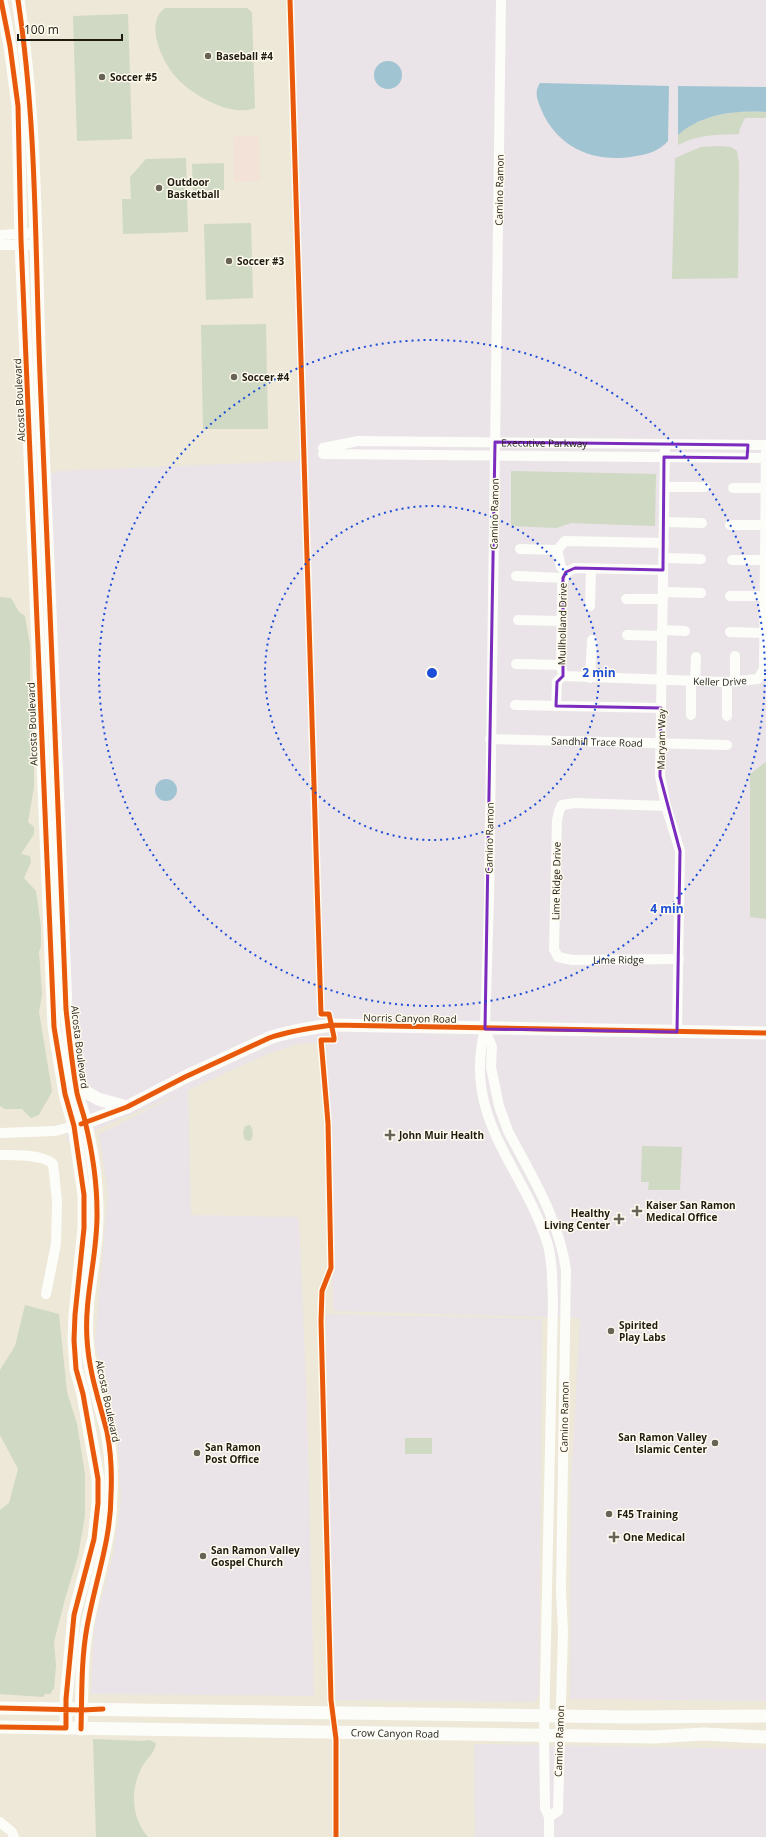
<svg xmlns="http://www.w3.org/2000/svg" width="766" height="1837" font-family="'Open Sans',sans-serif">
  <rect width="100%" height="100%" fill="#ede8d7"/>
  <path fill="#eae3e7" d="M287 0H766V1701L570 1699 571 1485 580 1318 333 1311 326 1042 298 1044 267 1054 188 1090 191 1215 299 1217 307 1405 314 1696 91 1694 94 1628 113 1554 121 1501 118 1446 95 1343 108 1193 99 1134 179 1094 67 1142 38 474 57 473V471L299 461Z
    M326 1314 542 1319 539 1695 535 1702 336 1700 330 1552Z
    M474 1744 766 1749V1837H475Z"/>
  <path fill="#f2e2d7" d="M233 136H259L260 181 234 182Z"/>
  <path fill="#cfd9c3" d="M165 8H247L252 12 255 108C232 118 190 94 176 77 162 61 144 23 165 8Z
    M128 14 132 139 77 141 73 16Z
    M747 111 766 112V118H745L740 128 739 134C717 135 698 134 678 145V135C697 118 722 113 747 111Z
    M718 146 731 147 737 151 739 164 738 278 672 279 675 158 701 147Z
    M186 158 188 232 123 234 122 199H131L130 177 146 159Z
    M224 163V190L193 191 192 164Z
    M251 223 253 298 206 300 204 224Z
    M266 324 268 429H203L201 325Z
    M511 471 656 474 655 526 571 523 556 528 511 526Z
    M0 597 11 598 19 612 25 616 30 646V707L34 764V787L28 822 34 827V834L21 854 30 856 31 862 24 878 36 891 41 927V946L39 952 42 994 39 1012 52 1091C49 1099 43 1106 39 1115L31 1118 22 1109H5L0 1106Z
    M766 762V919L750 917V774Z
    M245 1126 250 1125C253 1129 254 1138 250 1141L245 1140 243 1133Z
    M642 1146 682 1147 680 1190H648L649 1182H641Z
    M25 1305 59 1314 67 1392 77 1424 85 1475V1516L78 1556 65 1599 54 1642 56 1666 54 1688 50 1694H45L43 1697 0 1694V1510L9 1503 18 1469 0 1435V1370L15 1346Z
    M405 1438H432V1454H405Z
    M93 1739 143 1741 149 1740 156 1743C155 1753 147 1758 142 1767 130 1789 131 1818 148 1837H96Z"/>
  <path fill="#a1c4d2" d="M374 75a14 14 0 1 1 28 0a14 14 0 1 1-28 0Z
    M540 83 669 86 668 141C659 151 649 154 636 156 595 164 557 148 541 109 537 99 534 92 540 83Z
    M678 86 766 87V112C735 110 702 114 678 135Z
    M155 790a11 11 0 1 1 22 0a11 11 0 1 1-22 0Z"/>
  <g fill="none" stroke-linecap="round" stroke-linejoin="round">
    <g stroke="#fcfcf9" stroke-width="10">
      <path d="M501 0 489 900 485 1029C462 1118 522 1165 547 1242 553 1261 552 1282 553 1302L544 1735 545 1808 549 1817V1837"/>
      <path d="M0 235 36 233"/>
      <path d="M0 245H37"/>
      <path d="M665 444 660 776 666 806 680 851 677 1032"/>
      <path id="s1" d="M323 448 358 441 766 445"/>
      <path d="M323 454 766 458"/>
      <path d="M665 487H705"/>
      <path d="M733 488H765"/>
      <path d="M665 522 702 523"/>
      <path d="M730 525H764"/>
      <path d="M520 549 557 550"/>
      <path d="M664 558 701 559"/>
      <path d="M732 560H764"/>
      <path id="s2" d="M663 570 575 568C565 572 563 576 562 587L561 665 563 676 727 682 758 679 764 669 766 445"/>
      <path d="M566 572 561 567 557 550 565 541 664 543"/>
      <path d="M516 576 563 578"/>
      <path d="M663 592 701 593"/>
      <path d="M730 596H764"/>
      <path d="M626 599H663"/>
      <path d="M590 606 591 569"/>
      <path d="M518 620 561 621"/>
      <path d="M662 630 685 631"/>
      <path d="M730 632 763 633"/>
      <path d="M627 635 662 636"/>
      <path d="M516 664 561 665"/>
      <path d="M590 678 592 640"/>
      <path d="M695 681 696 657"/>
      <path d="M735 682V656"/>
      <path d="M515 705 661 708"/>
      <path d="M556 706 557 682 563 676"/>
      <path d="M691 715V681"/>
      <path d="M727 716V682"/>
      <path id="s3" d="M490 739 727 745"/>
      <path id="s4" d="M666 806 575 803 562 805 559 811 557 820 554 949 558 957 572 960 679 959"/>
      <path d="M485 1029 492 1047 491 1067 499 1106 508 1131C531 1175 559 1219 566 1270L561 1591 563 1632 558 1811 549 1817"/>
      <path d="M0 1133 55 1131 74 1126"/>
      <path d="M0 1155C14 1155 43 1154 53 1164L57 1201 56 1244 46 1294"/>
      <path d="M0 1822 12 1832 14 1837"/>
    </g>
    <g stroke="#fcfcf9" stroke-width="13">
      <path d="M1 0 10 46 18 106 21 240 54 1027 65 1094 74 1126 84 1195V1228L75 1315 74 1340 76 1369 83 1394 98 1479V1503L94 1539 74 1615 66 1699V1728"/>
      <path d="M18 0C37 124 35 250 40 375 49 586 58 798 66 1009 69 1037 72 1065 77 1093 79 1102 83 1112 85 1121 92 1150 97 1182 97 1212 98 1254 84 1296 87 1339 89 1373 99 1400 107 1432 111 1452 112 1473 111 1494 111 1541 95 1581 87 1627 81 1660 82 1695 81 1729"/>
      <path d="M76 1086 98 1099 127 1107"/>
      <path d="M79 1125 127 1107 185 1077 269 1038C289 1031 310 1028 332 1025L766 1033"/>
      <path d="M0 1708 627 1717 766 1716"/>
      <path id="s5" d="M0 1727 654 1737 703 1734 766 1737"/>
    </g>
    <g stroke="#fffbee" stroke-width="8">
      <path id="cycleway" d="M18 0C37 124 35 250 40 375 49 586 58 798 66 1009 69 1037 72 1065 77 1093 79 1102 83 1112 85 1121 92 1150 97 1182 97 1212 98 1254 84 1296 87 1339 89 1373 99 1400 107 1432 111 1452 112 1473 111 1494 111 1541 95 1581 87 1627 81 1660 82 1695 81 1729
        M290 0 321 1014H329L334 1037V1040H321L328 1123 331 1268 322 1291 321 1321 331 1700 336 1739V1837
        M81 1124 127 1107 185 1077 269 1038C289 1031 310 1028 332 1025L766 1033
        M0 1708 82 1710 103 1709
        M0 1727 66 1728V1699L74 1615 94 1539 98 1503V1479L83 1394 76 1369 74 1340 75 1315 84 1228V1195L74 1126 65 1094 54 1027 21 240 18 106 10 46 1 0"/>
    </g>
    <use href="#cycleway" stroke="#e8590c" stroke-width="5"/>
  </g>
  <path fill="none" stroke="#7b2cbf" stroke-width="3" stroke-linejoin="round" d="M495 442 748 445 747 458 664 457 663 570 575 568 566 572 563 578V676L557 682 556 706 661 708 660 776 680 851 677 1032 485 1029Z"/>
  <g fill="none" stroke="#1d4ed8" stroke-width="2" stroke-dasharray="2 4">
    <circle cx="432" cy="673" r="167"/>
    <circle cx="432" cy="673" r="333"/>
  </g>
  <g fill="#676356" stroke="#fffbee" stroke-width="1.5">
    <circle cx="208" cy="56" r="4"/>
    <circle cx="102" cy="77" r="4"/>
    <circle cx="159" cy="188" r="4"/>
    <circle cx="229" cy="261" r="4"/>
    <circle cx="234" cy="377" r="4"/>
    <path d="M388 1129h4v4h4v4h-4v4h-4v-4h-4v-4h4z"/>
    <path d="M635 1205h4v4h4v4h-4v4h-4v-4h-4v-4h4z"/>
    <path d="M617 1213h4v4h4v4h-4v4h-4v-4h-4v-4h4z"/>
    <circle cx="611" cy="1331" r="4"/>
    <circle cx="715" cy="1443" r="4"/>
    <circle cx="197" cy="1453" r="4"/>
    <circle cx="609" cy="1514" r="4"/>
    <path d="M612 1531h4v4h4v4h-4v4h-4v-4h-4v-4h4z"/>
    <circle cx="203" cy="1556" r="4"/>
  </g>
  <g text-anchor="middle" stroke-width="3" stroke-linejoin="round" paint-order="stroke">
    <g font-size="10" font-weight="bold" fill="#1f1b10" stroke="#fffbee" text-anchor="start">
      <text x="216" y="60">Baseball #4</text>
      <text x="110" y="81">Soccer #5</text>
      <text x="167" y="186">Outdoor<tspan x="167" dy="12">Basketball</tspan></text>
      <text x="237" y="265">Soccer #3</text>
      <text x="242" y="381">Soccer #4</text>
      <text x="399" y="1139">John Muir Health</text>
      <text x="646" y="1209">Kaiser San Ramon<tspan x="646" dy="12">Medical Office</tspan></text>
      <text x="610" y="1217" text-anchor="end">Healthy<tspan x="610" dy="12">Living Center</tspan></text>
      <text x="619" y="1329">Spirited<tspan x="619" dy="12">Play Labs</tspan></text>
      <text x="707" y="1441" text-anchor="end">San Ramon Valley<tspan x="707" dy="12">Islamic Center</tspan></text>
      <text x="205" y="1451">San Ramon<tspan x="205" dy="12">Post Office</tspan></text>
      <text x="617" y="1518">F45 Training</text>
      <text x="623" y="1541">One Medical</text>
      <text x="211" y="1554">San Ramon Valley<tspan x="211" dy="12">Gospel Church</tspan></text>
    </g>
    <g font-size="10" fill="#1f1b10" stroke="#fffbee">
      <text transform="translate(499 190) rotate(-89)" y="4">Camino Ramon</text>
      <text transform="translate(19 400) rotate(-93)" y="4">Alcosta Boulevard</text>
      <text dy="4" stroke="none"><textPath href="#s1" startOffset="222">Executive Parkway</textPath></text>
      <text transform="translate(494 514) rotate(-89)" y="4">Camino Ramon</text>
      <text transform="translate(562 624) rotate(-89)" y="4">Mullholland Drive</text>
      <text dy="4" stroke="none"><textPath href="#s2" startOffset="359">Keller Drive</textPath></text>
      <text transform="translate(32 724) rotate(-92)" y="4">Alcosta Boulevard</text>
      <text transform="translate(661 739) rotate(-89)" y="4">Maryam Way</text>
      <text dy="4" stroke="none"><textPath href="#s3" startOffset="107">Sandhill Trace Road</textPath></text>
      <text transform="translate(489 838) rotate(-89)" y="4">Camino Ramon</text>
      <text transform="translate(556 881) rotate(-89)" y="4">Lime Ridge Drive</text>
      <text dy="4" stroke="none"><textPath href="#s4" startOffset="319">Lime Ridge</textPath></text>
      <text transform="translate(410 1018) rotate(1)" y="4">Norris Canyon Road</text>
      <text transform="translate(80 1047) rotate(83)" y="4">Alcosta Boulevard</text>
      <text transform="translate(108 1401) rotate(78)" y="4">Alcosta Boulevard</text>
      <text transform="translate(564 1417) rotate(-89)" y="4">Camino Ramon</text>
      <text dy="4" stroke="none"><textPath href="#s5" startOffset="395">Crow Canyon Road</textPath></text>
      <text transform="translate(559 1741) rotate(-88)" y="4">Camino Ramon</text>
    </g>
  </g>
  <circle cx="432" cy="673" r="6" fill="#1d4ed8" stroke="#fffbee" stroke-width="2"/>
  <g font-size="12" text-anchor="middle" font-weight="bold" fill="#1d4ed8" stroke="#fffbee" stroke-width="3" stroke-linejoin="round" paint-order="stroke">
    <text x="599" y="677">2 min</text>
    <text x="667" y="913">4 min</text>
  </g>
  <path d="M18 34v6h104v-6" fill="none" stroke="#1f1b10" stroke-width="2"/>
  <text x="24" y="34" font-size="12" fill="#1f1b10" stroke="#fffbee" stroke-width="3" paint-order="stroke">100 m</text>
</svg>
